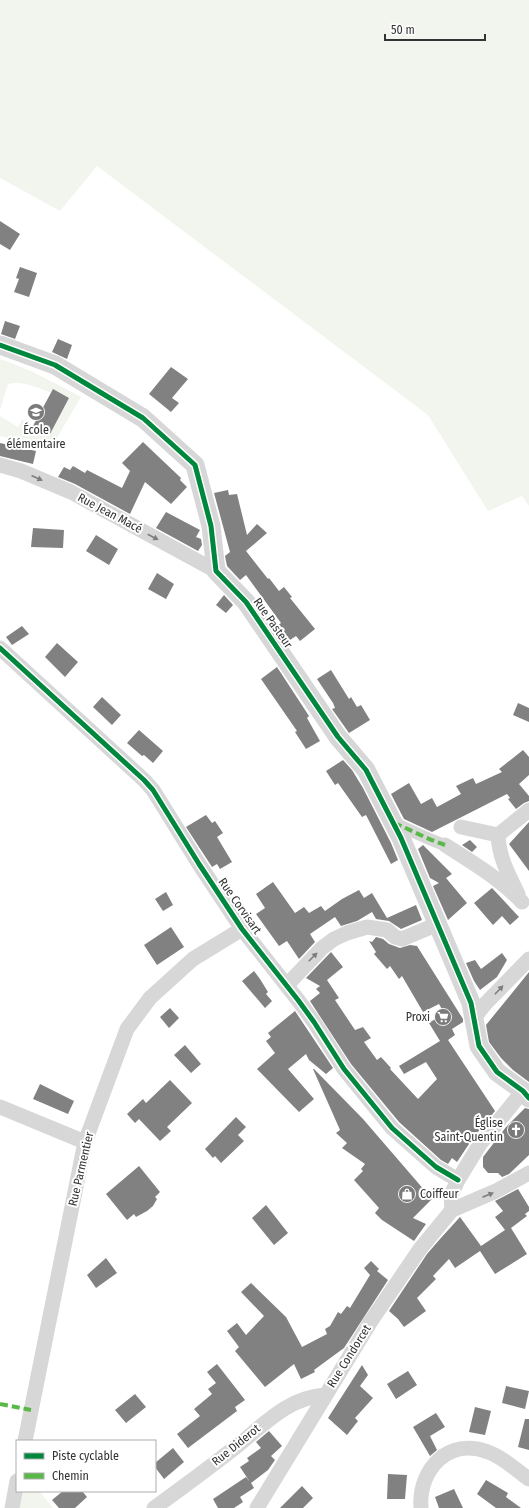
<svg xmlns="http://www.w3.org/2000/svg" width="529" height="1508" font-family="'Fira Sans Condensed',sans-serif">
  <rect width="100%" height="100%" fill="#fff"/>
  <path fill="#f1f5ed" d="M0 0H529V506L522 496 488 511 428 415 97 166 60 211 0 178Z
    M0 359C28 368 55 383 81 397L51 448 0 436V416L18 427 22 420 49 434 69 398 53 390 51 393C39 388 22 380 8 384L0 410Z
    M21 1491H39L53 1508H18Z"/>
  <path fill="#818181" d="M0 221 20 234 10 250 0 244Z
    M20 267 37 273 29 297 14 292 19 279 16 278Z
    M5 321 20 326 15 339 1 334Z
    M58 339 72 345 67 359 52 352Z
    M171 367 188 379 172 398 179 403 171 412 149 394Z
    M53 389 69 398 50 434 33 426Z
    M143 442 181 478 180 480 187 487 171 504 145 482 130 514 75 484 58 477 64 467 70 470 73 466 85 473 87 470 122 488 130 471 122 463Z
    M0 443 36 451 33 464 0 456Z
    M228 490 229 495 237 494 247 535 257 524 267 533 246 551 268 579 269 578 279 591 284 587 292 597 290 598 315 629 300 641 296 636 287 642 276 627 281 623 246 575 240 580 227 566 225 556 230 552 214 493Z
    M166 512 200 530 196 537 201 539 202 545 198 551 156 528Z
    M33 528 64 530 63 548 31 547Z
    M96 535 118 549 109 565 86 551Z
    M157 573 174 584 166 599 148 589Z
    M224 595 233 605 226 613 216 605Z
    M22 626 29 634 12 645 6 637Z
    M57 643 78 662 65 677 45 657Z
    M277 667 309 716 307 718 320 741 306 749 295 732 297 731 261 679Z
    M331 670 349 699 351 697 357 707 361 705 370 720 349 733 332 709 335 708 333 703 317 679Z
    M102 697 121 715 112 725 93 707Z
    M518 703 529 708V722L513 715Z
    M139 730 163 751 153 763 144 755 142 756 127 743Z
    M523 750 529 757V775L519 784 529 796V801L524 803 516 809 508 799 510 798 507 794 432 832 404 819 391 794 409 783 421 804 432 798 437 807 461 794 456 786 473 778 476 784 502 772 499 769Z
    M343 760 352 770 363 788 391 843 398 860 391 864 366 815 362 817 338 783 335 785 326 771Z
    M206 815 212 823 215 821 223 833 217 837 232 862 220 869 217 864 212 867 186 827Z
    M529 822V871L509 844Z
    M470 840 477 847 472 852 462 845Z
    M423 845 452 874 446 878 467 903 448 920 433 886 439 883 430 878 418 849Z
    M273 882 295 913 304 907 309 913 321 906 325 911 342 899 359 890 364 898 372 893 387 918 416 905 422 920 401 929 389 921 376 919 372 912 357 921 341 926 335 917 310 934 315 942 299 959 287 941 279 946 256 914 265 908 256 894Z
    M492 888 519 917 510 925 502 916 493 925 474 903Z
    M166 892 173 905 163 911 155 899Z
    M171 927 184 947 157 965 144 945Z
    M376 937 383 939 389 944 400 948 410 945 417 946 463 1019V1022L452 1029 455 1035 448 1040 495 1111 473 1138 457 1162 452 1158 448 1164 441 1160 399 1122 351 1064 310 1001 320 993 316 989 320 986 306 978 331 952 343 967 327 980 339 998 335 1000 355 1030 363 1027 371 1038 364 1042 377 1060 381 1057 391 1068 390 1069 418 1099 437 1079 426 1062 404 1074 399 1066 440 1041 429 1023 444 1013 439 1004 423 1012 402 976 399 979 390 966 387 969 374 954 376 952 369 941 372 942Z
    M502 953 507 960 497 977 480 990 474 981 466 963 475 960 481 969Z
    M254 971 260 979 268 992 266 994 272 1001 265 1008 242 981Z
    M529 972V1082L513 1070 501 1058 489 1042 486 1025Z
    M170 1008 179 1018 169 1028 160 1017Z
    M295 1011 333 1068 326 1074 309 1060 306 1054 288 1069 314 1099 299 1112 257 1069 275 1053 266 1041 271 1037 268 1033Z
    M185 1045 201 1064 191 1073 174 1055Z
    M313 1069H314L363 1119 432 1199 413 1218 426 1224 414 1241 382 1220 375 1213 379 1208 354 1180 363 1171 361 1169 365 1164 342 1148 347 1143 336 1133 340 1130Z
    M170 1080 192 1103 167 1127 171 1131 160 1141 139 1119 135 1123 127 1114 143 1099 146 1103Z
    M40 1084 74 1101 68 1114 33 1099Z
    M525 1108 529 1109V1155L509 1174 502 1177 498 1173H488L483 1167V1157L506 1127Z
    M236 1117 246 1127 238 1135 244 1141 221 1163 215 1156 213 1158 205 1149Z
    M139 1166 160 1192 155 1197 157 1199 153 1206 147 1211 136 1217 134 1214 127 1220 106 1194Z
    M518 1189 529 1207V1211L525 1214 527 1216 511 1228 527 1254 495 1274 480 1251 455 1268 449 1259 433 1276 436 1279 417 1298 426 1311 404 1327 398 1319 389 1311 427 1254 440 1239 460 1217 481 1246 505 1230 495 1217 503 1211 495 1201Z
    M266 1205 288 1233 274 1245 252 1218Z
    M106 1258 117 1273 96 1288 87 1275Z
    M371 1261 379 1269 377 1271 388 1280 344 1348 314 1370 315 1372 301 1379 294 1364 265 1387 235 1351 239 1347 227 1331 237 1323 246 1335 264 1316 241 1292 251 1283 286 1317 302 1347 327 1334 325 1329 330 1326 338 1312 341 1314 347 1306 350 1308 370 1275 364 1268Z
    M217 1364 245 1400 235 1407 237 1411 188 1448 177 1434 200 1416 194 1409 212 1394 208 1389 216 1383 207 1372Z
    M362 1365 368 1375 360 1386 373 1398 355 1418 358 1421 347 1435 328 1418Z
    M408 1371 417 1385 396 1399 387 1384Z
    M506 1386 529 1391 525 1409 502 1403Z
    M135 1394 146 1407 126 1423 115 1410Z
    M475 1407 491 1411 485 1435 469 1432Z
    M436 1413 445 1427 430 1436 437 1450 430 1456 413 1427Z
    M525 1419H529V1450L518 1447Z
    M269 1431 282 1446 271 1456 275 1460 268 1470 251 1483 254 1488 240 1497 243 1502 234 1508H218L213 1499 246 1477 250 1482 240 1467 249 1461 247 1458 261 1448 256 1442Z
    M173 1448 184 1462 164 1479 155 1467V1463Z
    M388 1474 407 1475 405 1499H387Z
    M486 1480 508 1493 506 1497 521 1508H496L477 1494Z
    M302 1486 313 1498 303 1508H280Z
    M454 1489 463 1508H439L435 1497Z
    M63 1491H82L87 1497 75 1508H59L52 1500Z"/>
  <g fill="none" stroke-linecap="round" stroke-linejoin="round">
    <path stroke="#d7d7d7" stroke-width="12" d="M394 823C411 830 427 839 445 845"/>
    <path stroke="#d7d7d7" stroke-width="15" d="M0 465 21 471 71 492 216 571
      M0 648 144 780 153 790 199 864 242 929 298 1000 314 1022 344 1069 392 1128 436 1167 458 1180
      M461 827 498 835 529 810
      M498 835C499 857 508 874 518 894
      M445 845C472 862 500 879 522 902
      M287 985 322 948 334 939 347 933 367 927 387 930 395 937 402 939 438 924
      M473 1019 486 1003 529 959
      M0 1107 85 1142
      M452 1210 451 1195 458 1180 480 1144 523 1091
      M25 1441 85 1142 127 1029 150 998 193 959 242 929
      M12 1508 17 1481
      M154 1508C182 1488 210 1467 237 1446 265 1424 287 1398 325 1395
      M257 1508 371 1321 420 1249 452 1210 496 1191 529 1173
      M421 1508C418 1469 449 1437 488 1452 503 1457 516 1470 529 1479"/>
    <path stroke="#d7d7d7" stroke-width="19" d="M0 345 55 365 143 418 195 465 211 526 216 571 246 602 338 737 366 770 401 838 471 1003 479 1046 497 1072 523 1091 529 1098"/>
    <path stroke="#58b947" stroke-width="4" stroke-dasharray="8 4" stroke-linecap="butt" d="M394 823C411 830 427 839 445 845
      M0 1404 31 1410"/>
    <g stroke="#fff" stroke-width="8">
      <path id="cycleway" d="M0 345 55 365 143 418 195 465 211 526 216 571 246 602 338 737 366 770 401 838 471 1003 479 1046 497 1072 523 1091 529 1098
        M0 648 144 780 153 790 199 864 242 929 298 1000 314 1022 344 1069 392 1128 436 1167 458 1180"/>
    </g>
    <use href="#cycleway" stroke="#00873e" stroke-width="5"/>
  </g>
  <defs><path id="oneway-solid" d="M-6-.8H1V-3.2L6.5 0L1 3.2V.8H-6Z"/></defs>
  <g fill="#7d7d7d">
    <use href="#oneway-solid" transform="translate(37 478) rotate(25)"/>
    <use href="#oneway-solid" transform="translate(153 537) rotate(28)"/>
    <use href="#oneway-solid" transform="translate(313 957) rotate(-45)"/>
    <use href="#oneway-solid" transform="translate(499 990) rotate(-46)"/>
    <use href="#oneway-solid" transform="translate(488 1195) rotate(-23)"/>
  </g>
  <defs>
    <g id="school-disc" transform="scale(0.9)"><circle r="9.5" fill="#7a7a7a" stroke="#fff"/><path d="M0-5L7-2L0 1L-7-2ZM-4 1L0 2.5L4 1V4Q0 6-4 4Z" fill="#fff"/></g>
    <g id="supermarket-disc" transform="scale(0.9)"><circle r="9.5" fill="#7a7a7a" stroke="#fff"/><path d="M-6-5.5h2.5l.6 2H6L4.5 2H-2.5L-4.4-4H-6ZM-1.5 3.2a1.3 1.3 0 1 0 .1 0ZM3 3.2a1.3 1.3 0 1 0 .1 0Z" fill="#fff"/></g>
    <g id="church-disc" transform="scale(0.9)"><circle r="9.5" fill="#7a7a7a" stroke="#fff"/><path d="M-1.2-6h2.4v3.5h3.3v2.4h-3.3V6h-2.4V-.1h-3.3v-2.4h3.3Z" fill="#fff"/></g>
    <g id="shop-disc" transform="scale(0.9)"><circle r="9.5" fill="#7a7a7a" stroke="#fff"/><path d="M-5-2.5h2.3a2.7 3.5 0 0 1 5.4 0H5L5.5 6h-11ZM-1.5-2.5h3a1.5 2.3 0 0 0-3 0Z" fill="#fff"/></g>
  </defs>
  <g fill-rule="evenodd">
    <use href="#school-disc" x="36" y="412"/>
    <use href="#supermarket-disc" x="443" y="1017"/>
    <use href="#church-disc" x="516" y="1130"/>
    <use href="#shop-disc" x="407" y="1194"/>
  </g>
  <g text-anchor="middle" stroke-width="4" stroke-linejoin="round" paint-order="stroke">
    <g font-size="12" fill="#333" stroke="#fff" text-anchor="end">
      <text x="36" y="434" text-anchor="middle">École<tspan x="36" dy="14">élémentaire</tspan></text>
      <text x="430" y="1021">Proxi</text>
      <text x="503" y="1127">Église<tspan x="503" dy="14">Saint-Quentin</tspan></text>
      <text x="420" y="1198" text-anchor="start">Coiffeur</text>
    </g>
    <g font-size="12" fill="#333" stroke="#fff">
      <text transform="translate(110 513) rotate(28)" y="4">Rue Jean Macé</text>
      <text transform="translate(273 623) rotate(55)" y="4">Rue Pasteur</text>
      <text transform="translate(240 906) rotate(55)" y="4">Rue Corvisart</text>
      <text transform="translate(81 1169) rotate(-77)" y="4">Rue Parmentier</text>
      <text transform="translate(349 1356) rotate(-58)" y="4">Rue Condorcet</text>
      <text transform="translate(236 1445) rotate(-39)" y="4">Rue Diderot</text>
    </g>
  </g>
  <rect x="16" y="1440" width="140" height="52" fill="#ffffff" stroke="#adadad"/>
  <rect x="24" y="1453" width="20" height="6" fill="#00873e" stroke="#adadad"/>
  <text x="52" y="1460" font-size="12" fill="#333333">Piste cyclable</text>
  <rect x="24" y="1473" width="20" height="6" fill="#58b947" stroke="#adadad"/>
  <text x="52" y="1480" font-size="12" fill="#333333">Chemin</text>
  <path d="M385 34v6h100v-6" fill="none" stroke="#333333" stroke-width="2"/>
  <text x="391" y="34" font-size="12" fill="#333333" stroke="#ffffff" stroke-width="3" paint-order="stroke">50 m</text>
</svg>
